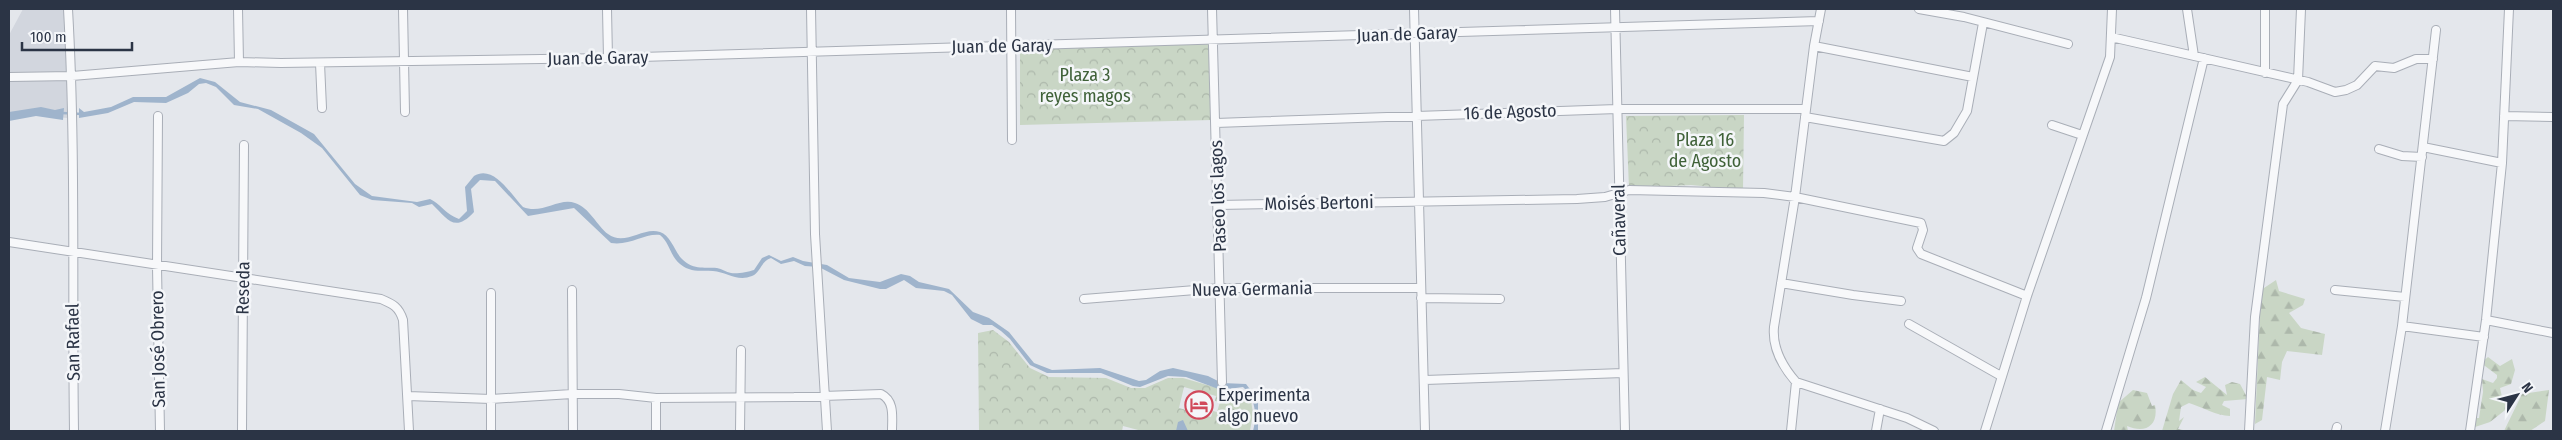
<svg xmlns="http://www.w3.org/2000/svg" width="2562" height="440" font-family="'Fira Sans Condensed',sans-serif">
  <defs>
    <pattern id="forest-firs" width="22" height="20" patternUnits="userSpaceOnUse" patternTransform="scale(1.25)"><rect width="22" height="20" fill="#c9d6c5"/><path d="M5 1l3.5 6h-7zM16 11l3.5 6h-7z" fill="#adb8ab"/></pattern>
    <pattern id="park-crowns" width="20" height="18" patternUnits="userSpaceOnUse" patternTransform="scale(1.25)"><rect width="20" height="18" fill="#c9d6c5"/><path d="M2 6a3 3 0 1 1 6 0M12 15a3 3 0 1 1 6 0" fill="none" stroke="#adb8ab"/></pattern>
  </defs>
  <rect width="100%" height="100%" fill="#e4e7ec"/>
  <path fill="#d2d6de" d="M23 9H66L67 118 9 112V35Z"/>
  <path fill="url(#forest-firs)" d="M2276 280 2279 291 2305 299 2303 305 2289 313 2301 328 2325 334 2322 355 2287 351 2282 362 2280 380 2267 377 2262 420 2255 424 2261 290Z
    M2488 357 2500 366 2512 359 2515 370 2511 384 2500 388 2502 397 2509 407 2490 422 2472 428 2470 418H2479L2483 392 2482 379 2493 383 2497 378V375L2481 363Z
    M2205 377 2227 395 2225 385 2232 382 2240 384 2248 399 2224 401 2222 405 2230 409V416C2217 416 2202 407 2189 403L2181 407 2179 421 2184 417 2178 429 2188 431H2162L2173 394 2181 380 2193 390 2201 393 2206 387 2196 382Z
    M2133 390 2147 393 2152 406 2155 405C2159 426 2145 434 2127 426L2128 431H2114L2118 403Z
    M2549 390 2545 421 2530 431H2504L2522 394Z"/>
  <path fill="url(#park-crowns)" fill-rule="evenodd" d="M1210 44 1212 120 1020 125V49Z
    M1744 115 1743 190 1691 185 1629 188 1626 116Z
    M993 330 1009 342 1030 368 1049 377 1106 378 1131 388H1145L1168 378H1183L1221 389 1244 393 1251 401 1253 413 1250 431H1142L1123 426 1122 431H979L978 333ZM1184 387 1216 396 1215 401 1220 402 1217 412 1213 411 1211 417 1179 408Z"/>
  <path fill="#9fb4cc" d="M200 78 215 82 240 102 271 110 314 134 355 184 372 196 417 202 430 199C443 206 443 212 459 219L467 211 465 187 474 176C494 164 511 195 523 207 542 215 559 197 575 203 589 207 597 226 608 234 625 247 643 226 660 232 670 235 675 251 681 258 692 270 703 267 717 268 722 269 726 272 731 273 737 274 748 272 754 270L762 258 769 255 781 261 793 257 803 261 827 265 849 278 880 282 901 274 910 276 919 282 949 289 973 312 989 318 1009 332 1034 363 1052 370 1100 368 1139 381 1146 380 1160 371 1173 368 1208 376 1222 383 1246 384 1258 400V431H1253C1257 416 1256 398 1243 387L1221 390 1186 377 1168 376 1140 387 1133 386 1101 373H1047L1030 365 1010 339 1001 331 992 325H983L971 319 952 295 944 291 916 288 904 280 886 289H880L844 280 819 267 805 266 794 261 781 264 771 258C761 261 761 272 752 276 737 282 727 272 713 271 700 270 691 273 680 264 670 256 670 243 660 235 645 233 630 246 611 243L574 208 528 216 495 181 480 180 471 189 474 212C454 234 447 218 432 204L419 207 412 203 372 200 360 195 322 148 301 133 258 109 234 105 216 87 206 83 199 84 188 93 166 103 134 102 108 113 79 118V108L84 112 111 107 133 97H166Z
    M41 107 55 110 64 108 63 120 36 116 9 121V112Z
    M1183 420 1188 431H1176L1178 422Z"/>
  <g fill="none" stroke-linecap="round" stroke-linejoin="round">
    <path stroke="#9fb4cc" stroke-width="2.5" d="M62 113 82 114"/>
    <g stroke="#a9aeb7" stroke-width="10">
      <path id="minor" d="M68 9C76 149 72 290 74 431
        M238 9 239 62 281 63 608 58 1819 21
        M403 9 405 112
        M607 9 608 58
        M811 9 815 234 827 431
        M1011 9 1012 140
        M1212 9 1222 382
        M1414 9 1425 431
        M1615 9 1625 431
        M1821 9 1814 46 1795 197 1774 327C1772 348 1782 366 1796 382L1907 418 1934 431
        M1919 9 1964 17 2068 44
        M2187 9 2194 56
        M2111 37 2308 82 2335 92 2346 90 2357 85 2375 66 2394 68 2416 59H2433
        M1814 46 1973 77
        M320 63 322 108
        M2265 73V9
        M9 77 72 76 239 62
        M158 116 157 267 160 431
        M2504 116 2553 117
        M1805 117 1944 141 1954 133 1967 111 1983 23
        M1216 123 1617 109H1805
        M2052 125 2082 135
        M2423 147 2502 163
        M2379 149 2402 156 2422 157
        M1218 205 1577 199 1605 197 1629 190 1764 193 1795 197 1921 223 1923 230 1917 248 1921 254 2027 296
        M9 242 381 299C393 304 399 307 403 320L409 431
        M1781 283 1853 295 1901 301
        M572 290 573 431
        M2335 290 2405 297
        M1421 298 1500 299
        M1084 299 1220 288H1421
        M2486 320 2553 333
        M1909 324 2001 376
        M2402 326 2484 337
        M1425 380 1623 373
        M408 396 491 399 572 394H619L656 398 794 397 881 394C895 401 892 417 892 431
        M656 398V431
        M242 431 244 145
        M491 431V293
        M740 431 741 350
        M1791 431 1796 382
        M1876 431 1880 409
        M1985 431 2027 296 2110 57 2112 9
        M2106 431 2146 298 2204 58
        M2249 431 2255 317 2283 104 2298 80 2301 9
        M2336 431 2337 427
        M2385 431 2402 326 2436 30
        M2470 431 2486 320 2502 163 2509 9"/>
    </g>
    <use href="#minor" stroke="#f7f8fa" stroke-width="8"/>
  </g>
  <defs>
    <g id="hotel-ring" transform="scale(1.4375)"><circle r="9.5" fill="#f4f6f9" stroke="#d1495b" stroke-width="1.5"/><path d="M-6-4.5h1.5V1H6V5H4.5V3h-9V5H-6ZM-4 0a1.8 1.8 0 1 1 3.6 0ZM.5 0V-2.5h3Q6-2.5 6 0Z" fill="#d1495b"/></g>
  </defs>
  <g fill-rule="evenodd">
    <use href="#hotel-ring" x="1199" y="405"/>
  </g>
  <g text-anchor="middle" stroke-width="5" stroke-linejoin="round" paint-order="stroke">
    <g font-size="18" fill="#2b3445" stroke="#f4f6f9">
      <text transform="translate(1407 34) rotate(-2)" y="6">Juan de Garay</text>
      <text transform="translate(1002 46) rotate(-1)" y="6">Juan de Garay</text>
      <text transform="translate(598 58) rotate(-1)" y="6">Juan de Garay</text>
      <text transform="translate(1510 112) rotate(-2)" y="6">16 de Agosto</text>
      <text transform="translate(1218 196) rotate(-92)" y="6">Paseo los lagos</text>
      <text transform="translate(1319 203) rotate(-1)" y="6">Moisés Bertoni</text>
      <text transform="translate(1619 220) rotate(-91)" y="6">Cañaveral</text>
      <text transform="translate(243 288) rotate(-89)" y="6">Reseda</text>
      <text transform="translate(1252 289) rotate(-1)" y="6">Nueva Germania</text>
      <text transform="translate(73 342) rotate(-91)" y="6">San Rafael</text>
      <text transform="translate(158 349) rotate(-91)" y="6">San José Obrero</text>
    </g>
    <g font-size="18" fill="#3f6138" stroke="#f4f6f9">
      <text x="1085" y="81">Plaza 3<tspan x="1085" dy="21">reyes magos</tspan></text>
      <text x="1705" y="146">Plaza 16<tspan x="1705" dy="21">de Agosto</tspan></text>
    </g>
    <g font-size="18" fill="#2b3445" stroke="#f4f6f9" text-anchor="start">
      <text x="1218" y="401">Experimenta<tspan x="1218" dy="21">algo nuevo</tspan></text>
    </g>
  </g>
  <rect width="2562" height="440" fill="none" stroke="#2b3445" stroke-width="20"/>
  <g transform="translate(2517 395) rotate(54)" stroke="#f4f6f9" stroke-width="4" paint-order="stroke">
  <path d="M0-4L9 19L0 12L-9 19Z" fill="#2b3445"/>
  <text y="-8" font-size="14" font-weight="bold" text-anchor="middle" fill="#2b3445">N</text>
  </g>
  <path d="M22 42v8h110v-8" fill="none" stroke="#2b3445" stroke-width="2.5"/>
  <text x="30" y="42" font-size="15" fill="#2b3445" stroke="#f4f6f9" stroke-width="4" paint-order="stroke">100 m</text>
</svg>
